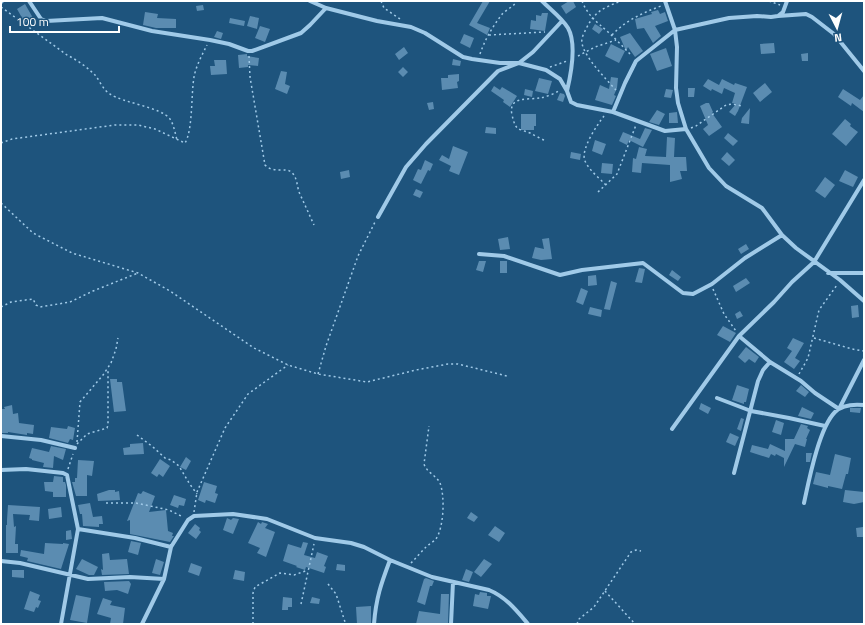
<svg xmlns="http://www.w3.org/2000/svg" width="865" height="625" font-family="'Titillium Web',sans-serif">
  <rect width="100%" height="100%" fill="#1e547d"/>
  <path fill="#5b8cb1" d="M483 1H490L477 23 490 28 487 35 469 25Z
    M569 1H573L576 7 566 14 561 6Z
    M25 4 33 18 25 23 17 9Z
    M203 5 204 10 197 11 196 6Z
    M658 10 660 14 665 12 668 21 655 26 661 36 653 43 644 28 637 29 635 19 652 14 651 12Z
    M145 12 158 14 157 18 176 19V28H156L143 25Z
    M542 13H548L545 31 530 29 531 20 536 21V15L541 16Z
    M250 16 259 18 257 29 247 26Z
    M230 18 245 21 244 26 229 23Z
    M595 24 603 29 599 34 592 29Z
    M260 26 270 29 265 42 255 38Z
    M217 31 223 33 221 39 214 37Z
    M630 33 643 51 635 57 628 47 626 51 620 37Z
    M464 34 474 38 470 48 460 43Z
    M774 43 775 53 761 54 760 44Z
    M611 44 625 51 619 63 605 56Z
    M404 47 408 53 399 60 395 54Z
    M666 48 672 66 657 71 650 54Z
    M808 53V61H802L801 54Z
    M247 54V56L259 58 258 66 248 65V67L239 68 238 55Z
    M453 59 461 61 460 66 452 65Z
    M214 60H226L227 74 211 75 210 66H215Z
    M403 67 408 72 403 77 398 72Z
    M281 71 287 72 285 84 290 86 287 94 275 89Z
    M459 74V81L457 82 458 88 442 90 441 78H448V75Z
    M611 77 618 78 617 88 614 95 616 96 612 105 595 100 600 85 609 89Z
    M539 78 552 81 548 94 535 91Z
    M708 79 719 85 722 79 734 85 735 83 747 87 738 111 735 116 729 112 736 104 732 103 735 93 724 88 722 94 712 89 711 91 703 86Z
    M765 83 772 92 760 102 753 93Z
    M494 86 500 90 502 87 517 96 510 107 503 102 504 100 491 91Z
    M688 88H695L694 97H688Z
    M525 89 533 91 532 97 524 95Z
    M666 89 673 90 671 98 664 97Z
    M843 89 860 100 864 95V112L852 103 851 106 838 97Z
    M560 93 564 94 565 96 563 102 557 100Z
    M433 102 434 109 429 110 427 103Z
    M706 103H709L713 112 712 113 722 127 709 136 703 129 708 125 700 106Z
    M750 108 749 124 741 123 742 118Z
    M657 110 665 114 659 125 649 122Z
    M677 112 678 123H669V113Z
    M521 114H536V126H534V130H521Z
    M845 119 851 124 850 126 858 132 846 146 832 134Z
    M486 127 496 128V134L485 133Z
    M645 128 652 130 643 147 629 140 627 145 619 141 623 132 640 139Z
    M728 133 738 141 733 146 724 138Z
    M667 137 675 138 674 157H686L687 171H680L682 179 670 182V165L642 163 641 173 632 172 633 158 636 159 639 147 647 149 645 156 666 157Z
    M595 140 606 144 602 155 592 151Z
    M453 146 468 152 459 175 449 171 451 166 439 160 442 155 449 159Z
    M571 152 581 154 580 160 570 158Z
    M727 152 735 160 729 166 721 159Z
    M425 160 433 164 430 171 428 170 421 184 413 180 418 169 421 170Z
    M602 163 613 164 612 174 601 173Z
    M349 170 350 177 341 179 340 172Z
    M845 170 858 177 853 187 839 181Z
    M825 177 835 185 825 198 815 191Z
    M416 189 423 192 420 198 413 195Z
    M508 237 510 249 500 250 498 239Z
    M549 238 552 259 541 260 532 258 535 247 544 249 542 239Z
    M746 244 749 249 741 254 738 249Z
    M479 261H486L483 272 476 270Z
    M500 261H507V273H500Z
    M639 268 645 269 642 283 635 282Z
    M672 270 681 277 678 281 669 275Z
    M596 275 597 285 588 286V276Z
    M746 278 750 283 736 292 733 286Z
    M611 281 617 283 610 310 604 309Z
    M581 288 588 291 583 305 576 302Z
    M858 305 859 317 852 318 851 306Z
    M590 307 602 310 601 317 588 314Z
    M740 311 743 316 737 319 735 314Z
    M723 326 736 333 730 342 717 335Z
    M793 338 804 343 795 358 800 361 794 369 784 362 792 351 787 348Z
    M746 347 759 357 755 363 749 359 745 363 738 357Z
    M110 379H117V382H122L126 411 114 412Z
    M737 385 749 389 746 402H744V404L732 400Z
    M801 385 809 392 805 397 796 391Z
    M701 403 711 408 708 414 699 409Z
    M12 405 13 414 18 413 19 423 34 425 33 434 27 433V435L8 432V433H1V409H5L4 407Z
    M802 407 814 413 811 419 798 416Z
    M850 408H861L860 413 850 412Z
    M741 418 744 419 741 431 737 429Z
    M776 420 784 423 781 435 772 432Z
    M801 424 808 426 807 428 810 430 806 439H807L805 447 795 444 784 467V458L776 454 775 456 771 454 769 458 750 452 752 445 768 449 770 444 785 451V439H794Z
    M68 426 75 428 73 440 70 439 68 443 49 438 51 427 67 429Z
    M730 433 739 437 735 446 726 442Z
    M143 443 144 454 124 455 123 448 130 447V444Z
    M51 446 66 449 63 460 54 456 53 468 43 467 44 463 32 460V459L29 458 32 448 49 452Z
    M806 453H812L810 462H806Z
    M835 454 851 458 848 474H846L842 489 828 486V488L813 484 816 472 830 475Z
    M186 457 191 461 186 470 180 467Z
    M160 459 170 466 163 477 159 474 157 477 151 473Z
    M78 460 94 461 92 476 87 475V496H76L72 482H75V478H77Z
    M54 476 63 477V482H65L66 485V497H53V492L45 491 44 482H53Z
    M204 482 217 486 215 493 218 494 215 503 206 500 205 503 198 500Z
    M109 490H115V492L119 491 120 500 98 501 97 494Z
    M845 490 864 492V502L854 504 843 502Z
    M143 491 155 496 149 512 166 510 168 531 173 533 172 536H174L170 542 130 534V520L127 521 138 493 141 494Z
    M174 495 186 499 184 506 179 505 178 508 170 505Z
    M90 503 93 517 102 516 103 524H99V527L83 526 82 514H80L78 505Z
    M8 505 40 507 39 521 29 520 30 515 13 514 14 527 16 526 15 544H18V553H6V525H7V520Z
    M61 507 62 517 49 519 48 509Z
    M471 512 478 517 474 522 467 518Z
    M227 518 231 520 233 518 239 519 233 534 223 530Z
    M258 522 261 524 262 522 268 524 265 528 275 532 266 557 257 553 260 548 248 543Z
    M195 524 200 528 199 530 201 532 196 539 188 533Z
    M495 526 505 533 499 542 488 535Z
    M863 527 864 537H857L856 528Z
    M71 530 72 539 66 540V531Z
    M131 541 141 543 138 555 128 552Z
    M303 542 308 543 304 555 315 558 317 552 328 556 324 566 326 567 324 573 306 567 305 570 296 567 297 566 283 561 288 544 301 548Z
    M45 543 63 544V543L69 544 61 569 27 561 28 558 20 556 21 550 44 554Z
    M109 553 110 560 127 559 129 574 102 575 101 569 103 570 102 554Z
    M82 559 98 567 94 575H89L76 569Z
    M156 559 164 562 160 575 152 573Z
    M484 559 492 564 481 577 474 572Z
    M191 563 202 567 199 576 188 572Z
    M337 564 345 565V571L336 570Z
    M466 569 473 572 469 582 462 580Z
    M12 570H24V578L12 577Z
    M235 570 245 572 244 581 233 579Z
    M426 578 434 581 432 586H430L425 605 417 602 424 579Z
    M129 581 131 584 128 594 117 590 105 591 104 582Z
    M30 591 40 595 38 600 41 601 38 608 36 607 34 612 24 609Z
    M480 592 487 593V596H491L488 609 473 606 475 594 479 595Z
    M441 594H449L448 624H416L419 611 440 614Z
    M76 595 91 598 87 623 70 620Z
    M283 597 292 598V607H288V610H282Z
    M312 597 320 599 319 604 310 603Z
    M103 598 112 601 110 605 125 608 123 624H110L111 618 97 614Z
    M371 606V624H357L356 607Z"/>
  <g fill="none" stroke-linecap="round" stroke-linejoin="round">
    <path stroke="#a0cae8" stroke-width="1.5" stroke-dasharray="2 3" stroke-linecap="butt" d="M381 1 384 8 400 19
      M582 1C588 16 596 21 608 32 616 39 624 48 632 56
      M769 1 780 5
      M1 7 67 55C77 60 87 67 95 75 100 81 103 90 110 94 123 103 161 107 170 119 174 125 175 133 177 140
      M489 35 545 32
      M612 35C625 21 642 13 661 6
      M480 54C485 39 493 26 503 13 508 9 514 6 517 1
      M249 56 250 77 265 165C274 174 286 167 291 172 297 176 297 186 299 192 304 203 309 214 314 225
      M578 56 595 47 616 40
      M550 67 567 61
      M616 90C606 79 584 57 582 43 581 38 584 33 586 29 595 11 603 8 621 1
      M604 116C597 125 580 150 585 161 589 170 599 178 606 185
      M691 128 696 126 726 105 732 104 742 106
      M544 140C539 138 534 135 530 133 517 128 516 131 512 115 508 96 527 100 540 98 546 97 554 94 560 90
      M1 143 12 139 115 125H138L155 129 185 143C193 130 191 94 194 77 196 66 202 55 207 45
      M598 192 617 174 636 125
      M1 203 33 233 72 253 138 273 170 291 254 348 288 365 318 374 367 382 416 370 448 364H458L507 376
      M713 289 724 314 736 331
      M1 307 11 302 33 299 36 305 40 307 70 302 93 291 138 273
      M814 338 852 349 864 351
      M318 374 326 346 358 256 375 222
      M799 374 808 358 819 310 837 285
      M137 435 153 447 165 458 171 460 179 466 189 483 197 494
      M77 442 80 402 103 375 111 363 116 349 118 338
      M77 444 87 434 107 428 108 425V369
      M68 469 73 454
      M106 503H136L169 510 183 517
      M194 512 197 492 225 428 248 394 288 365
      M411 563C416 558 421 552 426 547 429 544 433 542 436 539 444 527 445 496 440 483 436 475 427 473 424 464L429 426
      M328 584 336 594 345 622 347 624
      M605 591 635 624
      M301 604 314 544
      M253 624V593L255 587 280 573 294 575 308 570
      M577 624 579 619 594 607 631 552 636 550 641 551"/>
    <path stroke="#a0cae8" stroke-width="4" d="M29 1 41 19 46 21 102 18 152 31 210 40 229 44 248 51H252L301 33 310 25 326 8
      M310 1 326 8 377 21 411 27 425 33 463 57 472 59 500 63H519L546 70 560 79 567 91 571 102 577 105 613 112 665 131 686 129
      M542 1C550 9 562 18 568 28 577 44 571 74 567 91
      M665 1 675 30 677 47 676 88 678 103 686 129 709 168 726 186 762 208 782 235 796 248 840 280 864 301
      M1 2 2 1
      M778 16 806 14 812 17 834 34 864 71
      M613 112 625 83 636 61 675 30 729 18 757 16 771 17 778 16 783 12 787 1
      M378 217 406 167 426 144 498 71 519 63 533 52 562 21
      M479 254 504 256 560 275 582 270 643 263 683 293 693 294 712 284 745 258 782 235
      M828 273H864
      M739 336 770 362 801 381 815 393 839 409 864 360
      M717 398 751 411 789 418 825 426
      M672 429 739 336 774 302 792 282 814 262 864 180
      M1 436 41 440 75 448
      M1 470 26 469 63 473 67 475 78 529 61 624
      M734 473 758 381 763 370 770 362
      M804 503C809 480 819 428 835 412 843 404 854 404 864 405
      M78 529 135 538 171 547
      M1 561 20 563 88 579 130 577 164 579
      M142 624 164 579 171 547 188 520 194 516 233 514 267 519 315 538 351 543 364 547 390 560 432 577 489 590C506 597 517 611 528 624
      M374 624C376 598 381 584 390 560
      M451 624 453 582"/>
  </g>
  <rect width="865" height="625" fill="none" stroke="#ffffff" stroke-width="4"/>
  <g transform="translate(837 28) rotate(174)" stroke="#1e547d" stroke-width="3" paint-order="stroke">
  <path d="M0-3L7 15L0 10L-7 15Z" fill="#ffffff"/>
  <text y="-6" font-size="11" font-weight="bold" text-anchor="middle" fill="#ffffff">N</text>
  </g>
  <path d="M10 26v6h109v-6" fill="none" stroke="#ffffff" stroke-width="2"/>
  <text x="16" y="26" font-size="12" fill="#ffffff" stroke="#1e547d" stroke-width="3" paint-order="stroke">100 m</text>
</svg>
